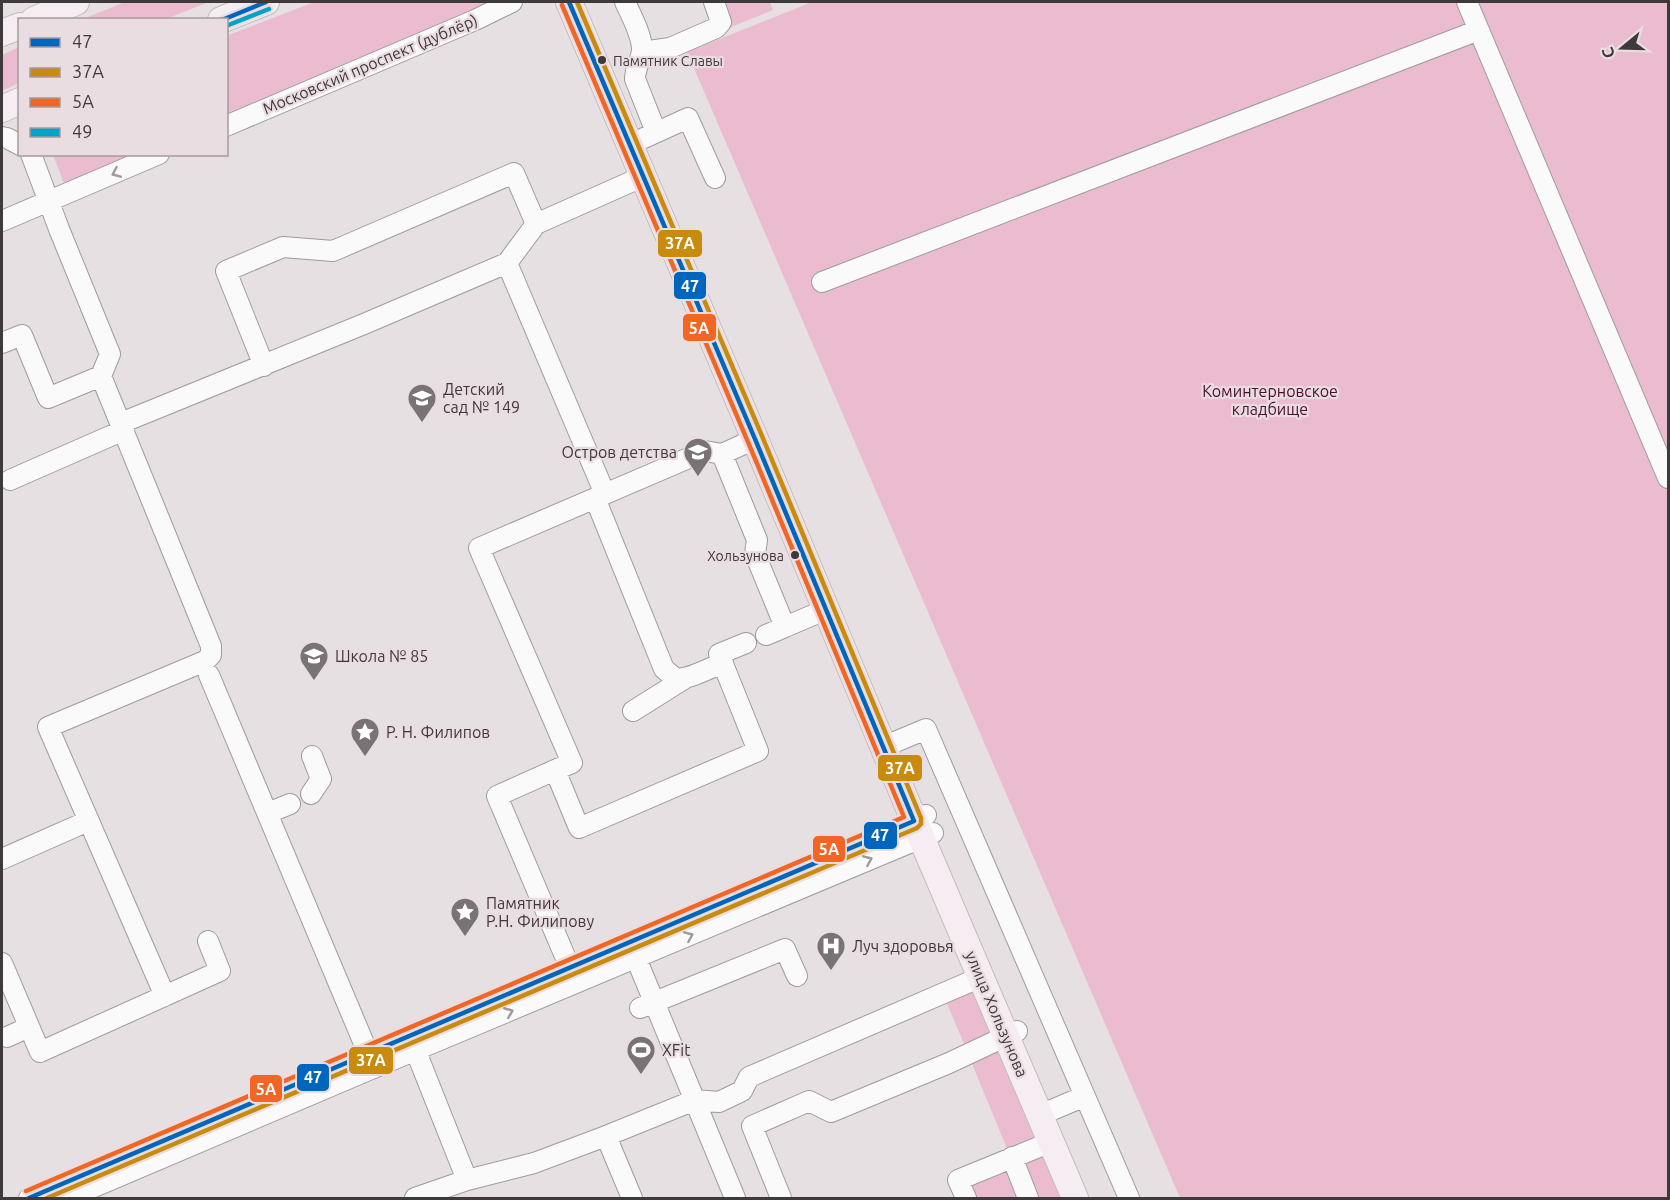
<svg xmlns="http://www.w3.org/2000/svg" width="1670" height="1200" font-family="Ubuntu,sans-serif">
  <rect width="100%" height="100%" fill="#e7e0e3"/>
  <path fill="#ebbcd0" d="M125 2H209L166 19H83Z
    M314 2H490L227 117 226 36Z
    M730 2H770L773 10 721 31 729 16 725 4Z
    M812 2H1667L1668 4V1198H1180L687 52Z
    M19 47V83L2 91V55Z
    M53 155H140L68 186 64 184Z
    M972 988 980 989 992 1035 965 1046 945 999Z
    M996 1048 1006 1051 1040 1131 1034 1140 1008 1151 970 1059Z
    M1049 1153 1068 1198H1034L1018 1161Z
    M1010 1164 1024 1198H971L965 1183Z"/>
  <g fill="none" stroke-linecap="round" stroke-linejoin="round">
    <g stroke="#9f9a9c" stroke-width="22">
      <path id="minor" d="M625 2C631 15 643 37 642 51 640 62 635 69 635 79L656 132
        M1467 2 1668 478
        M642 52 670 48 716 28 721 22 714 2
        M226 126 475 20 512 2
        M2 137 7 138 20 145
        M644 138 688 118 715 178
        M31 154 59 229 110 354 101 376 211 646V655L205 661 48 727 165 996
        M2 221 159 154
        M822 282 1479 30
        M2 343 22 335 48 398 101 376
        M264 366 226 271 283 247 333 251 514 173 536 224
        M121 423 364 324 507 263
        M722 454 757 540 755 554 785 627 827 609
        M10 480 124 430
        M605 494 507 263 536 224 644 176
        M595 498 664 669C668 672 671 676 676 678 687 681 711 667 723 663
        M766 635 785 627
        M209 675 368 1053
        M633 711 684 679
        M895 742 926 729 1129 1198
        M555 770 572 763 479 548 705 451 722 454 755 439
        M311 794 321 779 312 756
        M268 813 290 804
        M2 859 88 821
        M636 958 735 1198
        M2 963 40 1052 220 971 208 941
        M570 968 497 796 555 770 579 828 758 751 719 654 746 643
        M640 1008 785 949 797 976
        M7 1037 29 1027
        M411 1039 467 1180 415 1198
        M1052 1110 1085 1096
        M606 1136 695 1100 719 1102 742 1091 749 1077 981 977
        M1012 1157 1028 1198
        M467 1180 534 1163 606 1136 632 1198
        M29 1198 926 815
        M68 1198 416 1050 933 833
        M781 1198 752 1126 809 1101 831 1112 949 1063 1017 1031
        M966 1198 958 1180 1051 1142"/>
    </g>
    <g stroke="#c1bdbe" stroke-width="28">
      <path id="major" d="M569 2 755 439 921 837 1075 1198
        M34 20 76 2
        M221 20 266 2
        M2 33 20 26
        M2 109 20 101"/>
    </g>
    <use href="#minor" stroke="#fbfafb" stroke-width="20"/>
    <use href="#major" stroke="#f5edf1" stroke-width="26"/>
    <g stroke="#eadde2" stroke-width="9">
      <path id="bus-1" d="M222 20 266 2
        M29 1198 914 821 755 439 569 2"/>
    </g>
    <g stroke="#eadde2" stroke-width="9">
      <path id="bus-2" d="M47 1198 917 828 921 824V818L762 436 577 2"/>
    </g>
    <g stroke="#eadde2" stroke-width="9">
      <path id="bus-3" d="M26 1191 904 817 748 442 562 5"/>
    </g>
    <g stroke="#eadde2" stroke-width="9">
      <path id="bus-4" d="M226 26 269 9"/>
    </g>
    <use href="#bus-1" stroke="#0065bd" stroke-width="4.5"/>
    <use href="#bus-2" stroke="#c98b0e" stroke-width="4.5"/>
    <use href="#bus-3" stroke="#f26522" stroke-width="4.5"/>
    <use href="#bus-4" stroke="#03a3c7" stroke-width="4.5"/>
  </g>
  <defs><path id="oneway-chevron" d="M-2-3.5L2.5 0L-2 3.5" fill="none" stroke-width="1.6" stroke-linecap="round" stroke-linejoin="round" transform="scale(1.5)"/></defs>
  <g stroke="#9c9a9a">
    <use href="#oneway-chevron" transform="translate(116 173) rotate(157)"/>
    <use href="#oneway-chevron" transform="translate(868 860) rotate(-23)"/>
    <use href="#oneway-chevron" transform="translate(689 936) rotate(-23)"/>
    <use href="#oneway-chevron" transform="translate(509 1012) rotate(-22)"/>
  </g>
  <defs>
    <g id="school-pin" transform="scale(1.5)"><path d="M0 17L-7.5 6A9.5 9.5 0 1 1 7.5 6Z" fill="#797375" stroke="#eadde2"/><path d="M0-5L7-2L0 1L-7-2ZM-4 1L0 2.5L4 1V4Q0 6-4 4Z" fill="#fff"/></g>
    <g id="sight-pin" transform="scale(1.5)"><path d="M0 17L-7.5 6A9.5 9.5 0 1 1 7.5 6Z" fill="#797375" stroke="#eadde2"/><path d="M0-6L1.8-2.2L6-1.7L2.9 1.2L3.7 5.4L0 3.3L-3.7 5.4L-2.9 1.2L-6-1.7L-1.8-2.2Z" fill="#fff"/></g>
    <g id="hospital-pin" transform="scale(1.5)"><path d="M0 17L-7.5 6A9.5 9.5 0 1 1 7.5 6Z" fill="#797375" stroke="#eadde2"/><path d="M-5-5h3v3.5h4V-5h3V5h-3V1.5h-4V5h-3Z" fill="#fff"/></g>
    <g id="stadium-pin" transform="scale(1.5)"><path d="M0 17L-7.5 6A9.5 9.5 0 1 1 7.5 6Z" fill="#797375" stroke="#eadde2"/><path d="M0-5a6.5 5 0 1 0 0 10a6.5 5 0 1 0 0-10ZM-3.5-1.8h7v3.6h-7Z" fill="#fff"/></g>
  </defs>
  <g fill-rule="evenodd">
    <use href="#school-pin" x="422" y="398"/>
    <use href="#school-pin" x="698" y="452"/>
    <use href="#school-pin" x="314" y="656"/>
    <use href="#sight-pin" x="365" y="732"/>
    <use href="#sight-pin" x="465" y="912"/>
    <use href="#hospital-pin" x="831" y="946"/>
    <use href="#stadium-pin" x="641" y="1050"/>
  </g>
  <g fill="#3e393a" stroke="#eadde2" stroke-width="2">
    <circle cx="602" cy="60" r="5"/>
    <circle cx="795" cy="555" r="5"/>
  </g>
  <g text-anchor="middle" stroke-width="4.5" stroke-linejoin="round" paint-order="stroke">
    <g font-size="14" fill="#3e393a" stroke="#eadde2" text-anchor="start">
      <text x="613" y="66">Памятник Славы</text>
      <text x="784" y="561" text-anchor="end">Хользунова</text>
    </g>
    <g font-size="16" fill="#3e393a" stroke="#eadde2">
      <text transform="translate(370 64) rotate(-23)" y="6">Московский проспект (дублёр)</text>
      <text transform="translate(997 1014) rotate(67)" y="6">улица Хользунова</text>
    </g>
    <g font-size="16" fill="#3e393a" stroke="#eadde2" text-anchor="start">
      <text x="443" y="395">Детский<tspan x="443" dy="18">сад № 149</tspan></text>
      <text x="677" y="458" text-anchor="end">Остров детства</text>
      <text x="335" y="662">Школа № 85</text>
      <text x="386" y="738">Р. Н. Филипов</text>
      <text x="486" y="909">Памятник<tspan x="486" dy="18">Р.Н. Филипову</tspan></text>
      <text x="852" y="952">Луч здоровья</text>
      <text x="662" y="1056">XFit</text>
    </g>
    <g font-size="16" fill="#4a0e2e" stroke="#eadde2">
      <text x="1270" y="397">Коминтерновское<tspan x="1270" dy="18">кладбище</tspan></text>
    </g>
  </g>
  <g stroke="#eadde2" stroke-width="2">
    <rect x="657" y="229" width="46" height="29" rx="6" fill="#c98b0e"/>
    <rect x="673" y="271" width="34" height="29" rx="6" fill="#0065bd"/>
    <rect x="682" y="313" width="35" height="29" rx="6" fill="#f26522"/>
    <rect x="877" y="754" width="46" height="28" rx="6" fill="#c98b0e"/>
    <rect x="863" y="821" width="35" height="29" rx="6" fill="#0065bd"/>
    <rect x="812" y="835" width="34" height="28" rx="6" fill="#f26522"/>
    <rect x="348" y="1046" width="46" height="29" rx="6" fill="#c98b0e"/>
    <rect x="296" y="1063" width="34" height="29" rx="6" fill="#0065bd"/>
    <rect x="249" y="1074" width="34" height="29" rx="6" fill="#f26522"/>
  </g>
  <g font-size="16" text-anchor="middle" font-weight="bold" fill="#fff">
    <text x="680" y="249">37А</text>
    <text x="690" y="292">47</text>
    <text x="699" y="334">5А</text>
    <text x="900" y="774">37А</text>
    <text x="880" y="841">47</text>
    <text x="829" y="855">5А</text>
    <text x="371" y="1066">37А</text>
    <text x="313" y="1083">47</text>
    <text x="266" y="1095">5А</text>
  </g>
  <rect width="1670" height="1200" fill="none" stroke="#3e393a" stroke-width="6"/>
  <rect x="18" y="18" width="210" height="138" fill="#eadde2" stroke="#a59b9f" stroke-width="1.5"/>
  <rect x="30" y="38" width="30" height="9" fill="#0065bd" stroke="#a59b9f" stroke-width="1.5"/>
  <text x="72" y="48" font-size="18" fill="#3e393a">47</text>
  <rect x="30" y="68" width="30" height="9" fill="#c98b0e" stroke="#a59b9f" stroke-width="1.5"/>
  <text x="72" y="78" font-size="18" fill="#3e393a">37А</text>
  <rect x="30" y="98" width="30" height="9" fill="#f26522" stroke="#a59b9f" stroke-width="1.5"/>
  <text x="72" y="108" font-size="18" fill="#3e393a">5А</text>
  <rect x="30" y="128" width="30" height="9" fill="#03a3c7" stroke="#a59b9f" stroke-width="1.5"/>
  <text x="72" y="138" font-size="18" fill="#3e393a">49</text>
  <g transform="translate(1622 48) rotate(251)" stroke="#eadde2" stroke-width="4.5" paint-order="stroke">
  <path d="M0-4.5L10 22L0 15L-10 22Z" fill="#3e393a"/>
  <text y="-9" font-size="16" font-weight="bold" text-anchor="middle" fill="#3e393a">С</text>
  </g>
</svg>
